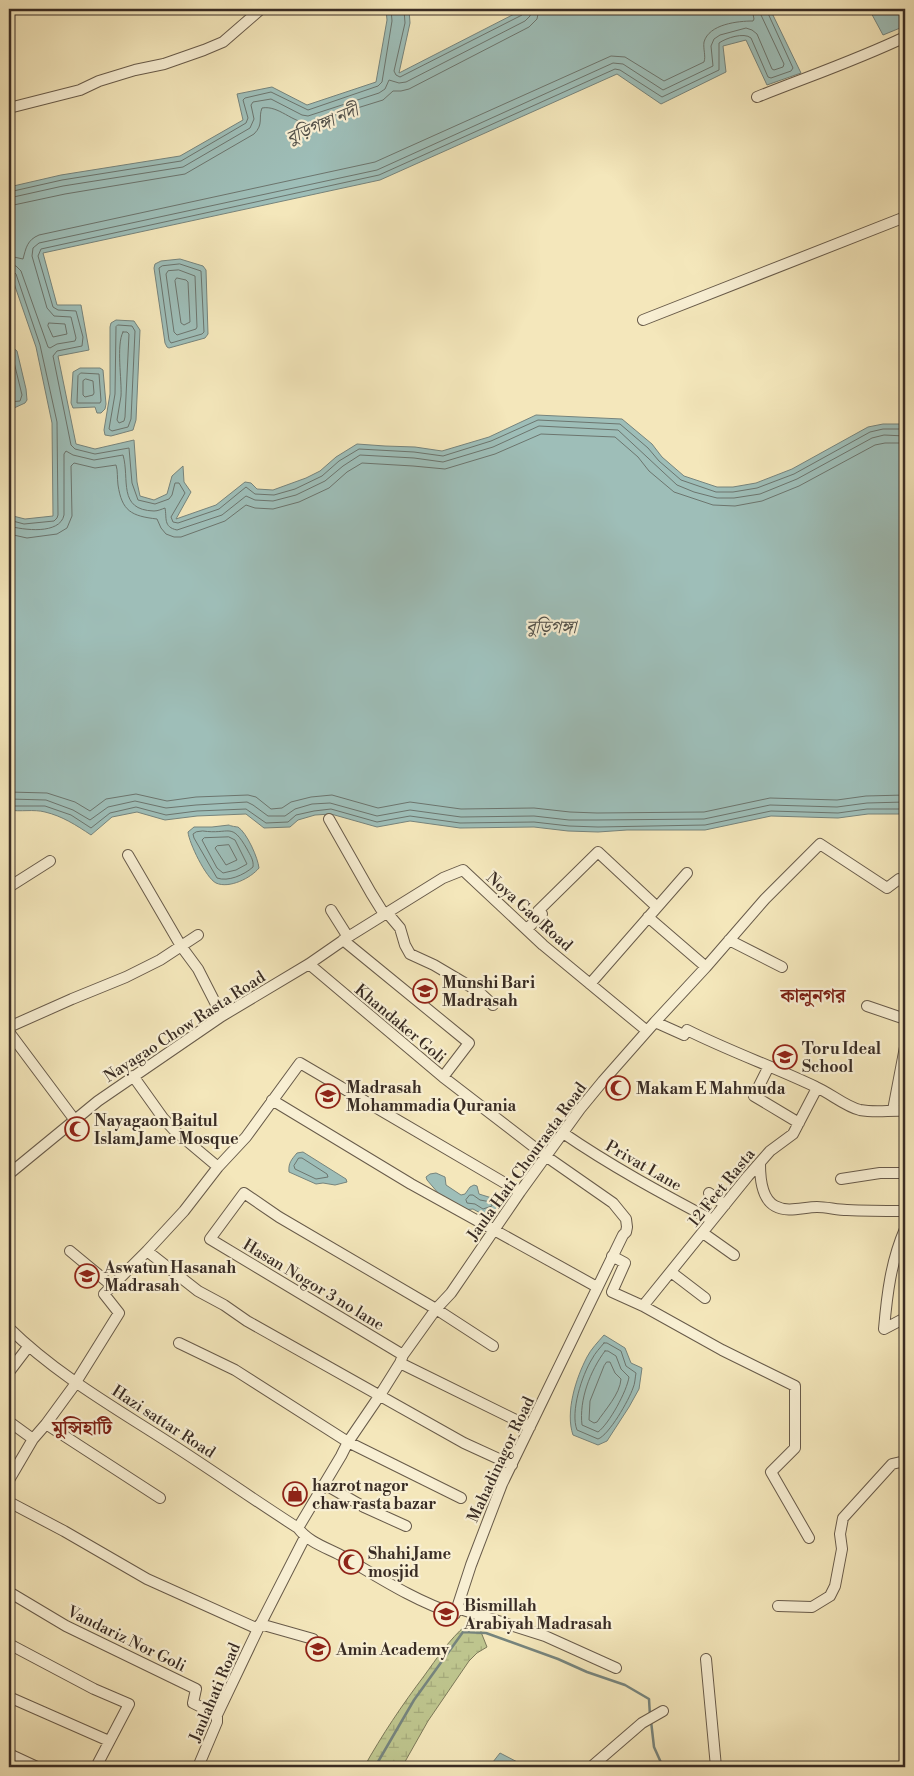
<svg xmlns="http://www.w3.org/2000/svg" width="914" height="1776" font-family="'Libre Bodoni','Noto Serif Bengali',serif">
  <defs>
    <pattern id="wetland-marsh" width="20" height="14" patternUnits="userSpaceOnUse" patternTransform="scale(1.25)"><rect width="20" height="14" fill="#bec58e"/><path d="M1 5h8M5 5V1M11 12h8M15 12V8" fill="none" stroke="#a4a97a"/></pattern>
  </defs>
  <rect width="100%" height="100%" fill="#f4e7bb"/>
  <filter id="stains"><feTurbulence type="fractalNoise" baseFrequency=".004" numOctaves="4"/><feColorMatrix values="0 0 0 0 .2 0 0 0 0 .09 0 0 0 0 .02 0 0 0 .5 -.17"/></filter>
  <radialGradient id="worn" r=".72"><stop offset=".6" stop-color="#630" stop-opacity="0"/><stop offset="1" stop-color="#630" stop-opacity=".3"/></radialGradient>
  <path fill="url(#wetland-marsh)" stroke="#7c7859" d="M466 1625 479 1627 487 1647 477 1653 469 1661 428 1721 402 1767H364C382 1735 402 1705 424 1676 437 1658 449 1640 466 1625Z"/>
  <path fill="#9ebeb8" stroke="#76847d" d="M386 9H409L410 23 399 73 524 9H770L801 73 767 85 746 40 723 46 726 72 661 104 617 74 380 180 43 253 57 305H81L89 350 58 356 76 444 95 449 134 440 137 482 140 496 154 500 167 494 172 476 183 466 184 482 191 492 176 519 216 505 245 482 251 483 257 489 273 490 306 478 320 471 336 457 357 444 385 446 415 447 442 451 489 437 536 415 622 419 652 444 662 457 684 476 717 487H733L756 483 792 469 868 427 883 424H905V814H868L838 818 771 816 705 830H627L598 832 568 831 534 827 460 828 410 821 377 827 331 814 315 815 298 820 290 827 264 828 246 814 197 816 165 820 137 812 112 817 91 835C76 825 62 816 45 812 34 809 20 812 9 810V515L25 519 53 516 52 423 36 347 9 269V187L61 175 180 156 243 120 237 94 272 87 307 105 376 82 387 20Z
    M869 9H905V26L883 35Z
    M180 259 203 266 206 270 208 334 205 338 169 348 167 347 165 343 154 268 155 264 161 261Z
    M116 320 134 321 140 330 136 420 133 430 111 436 105 435 104 430 110 394V327L111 323Z
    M9 344 17 351 26 389 27 400 25 403 14 408 10 407 9 404Z
    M80 368H100L103 370 106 404 105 409 101 413H97L95 407 73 408 71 403 73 372Z
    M229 825C230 826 237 827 238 827 247 833 258 858 259 868 251 878 229 889 216 883 206 878 189 843 188 832L194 827H212Z
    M303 1152 346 1179 347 1182 335 1185 323 1183 316 1184 289 1172C288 1163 292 1159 297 1153Z
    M436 1173 445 1177 446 1185 461 1195 465 1194 470 1187 474 1185 477 1186 479 1194 495 1199 500 1204C497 1211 489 1213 482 1214L473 1209 463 1210 439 1194 427 1180 426 1177 430 1174Z
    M604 1335 625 1348 631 1363 642 1368 639 1389 629 1407 607 1441 598 1445 573 1435C565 1412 576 1378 587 1357 591 1349 598 1342 604 1335Z
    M500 1753 527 1767H489Z"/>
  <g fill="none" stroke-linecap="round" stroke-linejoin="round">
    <path stroke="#6c756e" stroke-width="1" d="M404 9 405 23 394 71 396 75 400 77 522 15 525 9
      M766 9 793 68 791 71 771 78 768 77 751 38C744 32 726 38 719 43V70L662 97 620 70 615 69 379 175 41 249 38 256 53 307 58 310 76 311 83 337 82 346 57 351 53 356 71 445 75 449 95 454 129 448 132 483 138 500 155 504 169 499 172 495 175 483H179L185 493 171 517 173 522 178 523 219 509 246 487 255 494 274 495 295 489 322 476 339 461 359 449 414 452 443 456 491 441 538 420 620 424 648 448 659 461 681 480 716 492H733L757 488 794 474 870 432 883 429H905
      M9 192 62 180 181 161 246 123 248 118 243 100 245 98 271 92 308 110 378 86 382 82 392 21 391 9
      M9 198 63 186 183 167 250 128 254 119 251 105 253 102 271 99 302 115 308 116 379 93 385 89 389 80 399 83 406 82 525 21 530 16 532 9
      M9 206 65 194 185 174 254 134C264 124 258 118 262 108 279 105 292 123 309 123L383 100 393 91H401L409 89 529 27 537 19 539 9
      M9 256 23 259C26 248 27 240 39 235L375 162 611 56 625 57 664 81 704 62C706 56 703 49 704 42 709 24 738 21 753 21L754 19 752 9
      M9 264 16 266 21 271 48 347 50 348 57 344 75 341 76 338 71 317 54 316 47 308 32 256 33 248 39 243 377 170 613 63 623 64 663 90 713 66 711 46 714 39 720 35 746 28 752 30 757 34 772 69 774 70 783 67 784 64 761 15 760 9
      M180 264 201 271 204 332 202 334 171 343 169 340 159 268 162 266Z
      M9 270 13 271 16 274 40 345 57 422 58 515 57 518 54 521 24 524 9 520
      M179 270 195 276 197 327 196 329 177 335 174 332 166 274 168 271Z
      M177 278 186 280 188 282 190 322 184 325 181 323 175 281Z
      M49 323 65 324 67 334 53 337 48 326Z
      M118 325 132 326 135 331 131 419 128 427 112 431 109 429 115 394 116 327Z
      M123 332H127L129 334 125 417 124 421 119 423 117 420C118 412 120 404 121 396 122 380 116 345 123 332Z
      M9 350 12 354 22 395 20 401 9 402
      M81 373 99 374 101 401 100 403H77L78 376Z
      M86 379 93 381 94 393 93 395 85 397 83 395V381Z
      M9 526C23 530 60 535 64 515V454L66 451 73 455 94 460 123 455C130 479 117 510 154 511 158 511 162 509 165 508 167 518 163 527 177 530L222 515 246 496 255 500 273 501 296 495 325 481 343 466 360 455 414 458 443 462 493 447 539 426 618 430 677 485 694 492 717 498H734L760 494 797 479 872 438 884 435 905 436
      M9 534 27 538 57 534 67 528 72 516 71 466 74 463 95 468 116 465C118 471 117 478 118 485 122 511 131 516 157 519L161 528 166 534 174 537H181L225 521 246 505 255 508 273 509 299 502 329 488 347 472 362 463 413 466 445 469 495 454 541 434 615 437 638 457 649 471 674 492 713 505 735 506 762 501 799 486 875 445 885 443H905
      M9 792 47 793 75 802 90 811 106 799 136 794 167 801 196 797 248 795 256 797 271 809 282 808 291 802 311 797 332 795 378 808 410 802 461 809 534 808 570 812 597 813 704 812 770 798 837 800 866 796 905 795
      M9 799 46 800 73 810 90 820 108 807 135 801 166 808 196 805 247 802 253 805 268 816H285L295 809 312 804 330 803 377 816 410 810 461 817 534 816 569 820H597L704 819 770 805 837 807 867 803 905 802
      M9 806H45L71 815 91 828 110 813 136 807 166 815 197 811 246 809 266 823 288 822 296 815 314 811 331 809 377 822 410 816 460 823 534 822 569 826 598 827 705 825 771 811 838 813 867 809H905
      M203 831C230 835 231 821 247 849 250 855 254 860 253 867 244 875 228 882 217 878L194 838 193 834 196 832Z
      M229 837 235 840 247 864 236 870 223 873 217 868 202 840 204 838Z
      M229 845 237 860 226 865 215 848 217 846Z
      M299 1158H302L327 1174 328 1177 316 1179 295 1169 294 1166Z
      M470 1195H473L480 1200 491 1202 492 1206 483 1209 475 1204 467 1203 466 1200Z
      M604 1343H607L621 1351 626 1366 636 1373C635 1378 635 1384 633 1388 629 1400 609 1435 598 1439L577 1430C570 1412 582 1375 592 1359 595 1353 600 1348 604 1343Z
      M605 1351H608L616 1356 621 1369 629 1377C627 1391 609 1424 598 1432L582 1425C579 1400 590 1371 605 1351Z
      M607 1362H610L615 1373 621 1379C620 1394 605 1410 597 1422L594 1423 589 1420 590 1401 604 1366Z"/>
    <path stroke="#76847d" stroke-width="2.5" d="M651 1721 654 1747 663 1767
      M375 1767 414 1700 463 1632 486 1633 558 1659 587 1672 625 1685 649 1699 650 1716"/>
    <g stroke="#685b4a" stroke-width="12">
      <path id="minor" d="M757 97C807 77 857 60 905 37
        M9 108 80 90 99 81 135 70 164 64 204 50 223 42 261 9
        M643 320 905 217
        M329 819 371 893 384 914 389 915 400 928 405 945 410 954 434 965 478 991 493 1005
        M128 855 181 946 198 969 222 1016
        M9 887 50 861
        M331 910 348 937
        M648 917 706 967
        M527 929 542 914 538 911 598 852 657 907
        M343 940 469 1043 443 1077
        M729 940 782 967
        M590 984 687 873
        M867 1006 905 1019
        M655 1022 684 1035 687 1030C729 1051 774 1067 816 1087 830 1093 846 1107 860 1110 876 1113 890 1110 905 1111
        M9 1027 72 999 126 977 160 960 198 935
        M9 1032 74 1119
        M769 1066 754 1096 799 1123
        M133 1076 163 1118 174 1130 218 1167 246 1137 300 1063 520 1192
        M272 1100 411 1184 597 1287
        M893 1110 905 1047
        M563 1133C611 1166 661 1193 712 1220
        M760 1164C760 1177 762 1199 775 1206 788 1213 803 1207 817 1207 827 1207 837 1210 847 1210 867 1211 886 1211 905 1211
        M9 1174 98 1101 222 1016 309 964 348 937 443 878 463 870 543 945 647 1031
        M841 1179 880 1173H905
        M709 1193 725 1205
        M905 1229C891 1261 887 1294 884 1329L905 1318
        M703 1233 734 1255
        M70 1251 111 1285
        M147 1251 198 1291 224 1305 247 1321 464 1443 512 1465
        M612 1256 625 1263 612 1292 643 1306 722 1350 795 1386V1448L771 1472 809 1538
        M671 1272 705 1298
        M643 1306 748 1176 770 1151 793 1134 817 1088
        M9 1328C56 1374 112 1406 168 1442 212 1470 254 1500 298 1528 309 1543 328 1548 344 1557 380 1578 415 1601 455 1614L471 1565 502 1484 623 1235 626 1232 627 1227 626 1219 613 1203 547 1157 443 1077 309 964
        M179 1343 235 1370 348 1442 461 1498
        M403 1355 210 1239 244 1193 279 1217 436 1309 493 1346
        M400 1363 530 1427
        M9 1372 28 1347
        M76 1382 119 1313 104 1294 147 1251 184 1211 218 1167
        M46 1424 160 1498
        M9 1425 11 1423 33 1439
        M9 1480 33 1439 46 1424 76 1383
        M324 1484 364 1507 406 1526
        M9 1502 64 1531 147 1579 258 1629
        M298 1528 341 1456 348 1442 380 1395 400 1363 403 1355 436 1309 451 1293 520 1192 580 1109 603 1081 655 1022 706 967 765 899 820 844 887 888 899 879 905 881
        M9 1592 66 1626 196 1689 193 1703 217 1715
        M778 1606 812 1607 830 1596 835 1586 842 1549 840 1534 843 1518 892 1464 905 1461
        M457 1608 545 1636 616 1668
        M260 1624 313 1639
        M9 1644 94 1689 129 1704 96 1767
        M706 1659 716 1767
        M9 1697 109 1741
        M9 1754 37 1767
        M198 1767 217 1722V1715L258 1629 305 1537
        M591 1767 642 1723 663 1711"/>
    </g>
    <use href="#minor" stroke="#f8efd3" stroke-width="10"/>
  </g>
  <defs>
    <g id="school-ring" transform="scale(1.25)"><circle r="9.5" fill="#f8efd3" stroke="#8f2418" stroke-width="1.5"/><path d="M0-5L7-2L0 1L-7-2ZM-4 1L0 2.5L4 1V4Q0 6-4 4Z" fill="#8f2418"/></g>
    <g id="mosque-ring" transform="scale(1.25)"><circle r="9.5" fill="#f8efd3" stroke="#8f2418" stroke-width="1.5"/><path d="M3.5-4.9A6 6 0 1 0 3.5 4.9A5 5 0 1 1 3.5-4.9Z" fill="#8f2418"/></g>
    <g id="shop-ring" transform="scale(1.25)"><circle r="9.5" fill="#f8efd3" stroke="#8f2418" stroke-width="1.5"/><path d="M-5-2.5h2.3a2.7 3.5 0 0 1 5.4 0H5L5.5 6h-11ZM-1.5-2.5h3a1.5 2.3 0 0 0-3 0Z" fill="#8f2418"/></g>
  </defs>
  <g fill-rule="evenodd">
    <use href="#school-ring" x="425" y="991"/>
    <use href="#school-ring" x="785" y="1057"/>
    <use href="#mosque-ring" x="618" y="1088"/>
    <use href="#school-ring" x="328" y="1096"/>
    <use href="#mosque-ring" x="77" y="1129"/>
    <use href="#school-ring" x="87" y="1276"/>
    <use href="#shop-ring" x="295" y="1494"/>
    <use href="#mosque-ring" x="351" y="1562"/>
    <use href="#school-ring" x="446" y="1614"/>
    <use href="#school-ring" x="318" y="1649"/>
  </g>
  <g text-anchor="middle" stroke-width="4.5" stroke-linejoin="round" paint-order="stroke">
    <g font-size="16" fill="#392c24" stroke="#f8efd3">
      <text transform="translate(530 911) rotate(42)" y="6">Noya Gao Road</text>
      <text transform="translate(401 1023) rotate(40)" y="6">Khandaker Goli</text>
      <text transform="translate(184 1026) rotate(-33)" y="6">Nayagao Chow Rasta Road</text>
      <text transform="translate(526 1161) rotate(-54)" y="6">Jaula Hati Chourasta Road</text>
      <text transform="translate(644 1165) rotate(30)" y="6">Privat Lane</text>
      <text transform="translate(721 1187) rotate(-51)" y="6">12 Feet Rasta</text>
      <text transform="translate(314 1284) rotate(31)" y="6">Hasan Nogor 3 no lane</text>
      <text transform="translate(164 1421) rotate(33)" y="6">Hazi sattar Road</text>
      <text transform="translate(500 1459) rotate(-65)" y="6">Mahadinagor Road</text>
      <text transform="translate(127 1638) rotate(26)" y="6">Vandariz Nor Goli</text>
      <text transform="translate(214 1692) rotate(-67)" y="6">Jaulahati Road</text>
    </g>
    <g font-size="16" font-weight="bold" fill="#392c24" stroke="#f8efd3" text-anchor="start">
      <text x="442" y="988">Munshi Bari<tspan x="442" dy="18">Madrasah</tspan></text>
      <text x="802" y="1054">Toru Ideal<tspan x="802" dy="18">School</tspan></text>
      <text x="346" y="1093">Madrasah<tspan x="346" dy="18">Mohammadia Qurania</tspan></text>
      <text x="636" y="1094">Makam E Mahmuda</text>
      <text x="94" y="1126">Nayagaon Baitul<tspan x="94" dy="18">Islam Jame Mosque</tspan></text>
      <text x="104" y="1273">Aswatun Hasanah<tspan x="104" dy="18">Madrasah</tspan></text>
      <text x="312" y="1491">hazrot nagor<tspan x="312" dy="18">chaw rasta bazar</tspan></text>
      <text x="368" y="1559">Shahi Jame<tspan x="368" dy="18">mosjid</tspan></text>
      <text x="464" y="1611">Bismillah<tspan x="464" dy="18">Arabiyah Madrasah</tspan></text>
      <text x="336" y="1655">Amin Academy</text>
    </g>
    <g font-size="18" font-style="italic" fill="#525049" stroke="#f8efd3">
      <text transform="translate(322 124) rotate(-23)" y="6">বুড়িগঙ্গা নদী</text>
      <text x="551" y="633">বুড়িগঙ্গা</text>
    </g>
    <g font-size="19" font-weight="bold" fill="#7a1f14" stroke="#f8efd3">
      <text x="813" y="1002">কালুনগর</text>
      <text x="82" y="1434">মুন্সিহাটি</text>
    </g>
  </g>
  <rect width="914" height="1776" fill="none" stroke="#f4e7bb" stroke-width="30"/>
  <rect x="10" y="10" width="894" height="1756" fill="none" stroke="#392c24" stroke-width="2.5"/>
  <rect x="15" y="15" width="884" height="1746" fill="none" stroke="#392c24"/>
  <rect width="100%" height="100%" filter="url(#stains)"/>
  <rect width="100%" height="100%" fill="url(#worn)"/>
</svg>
